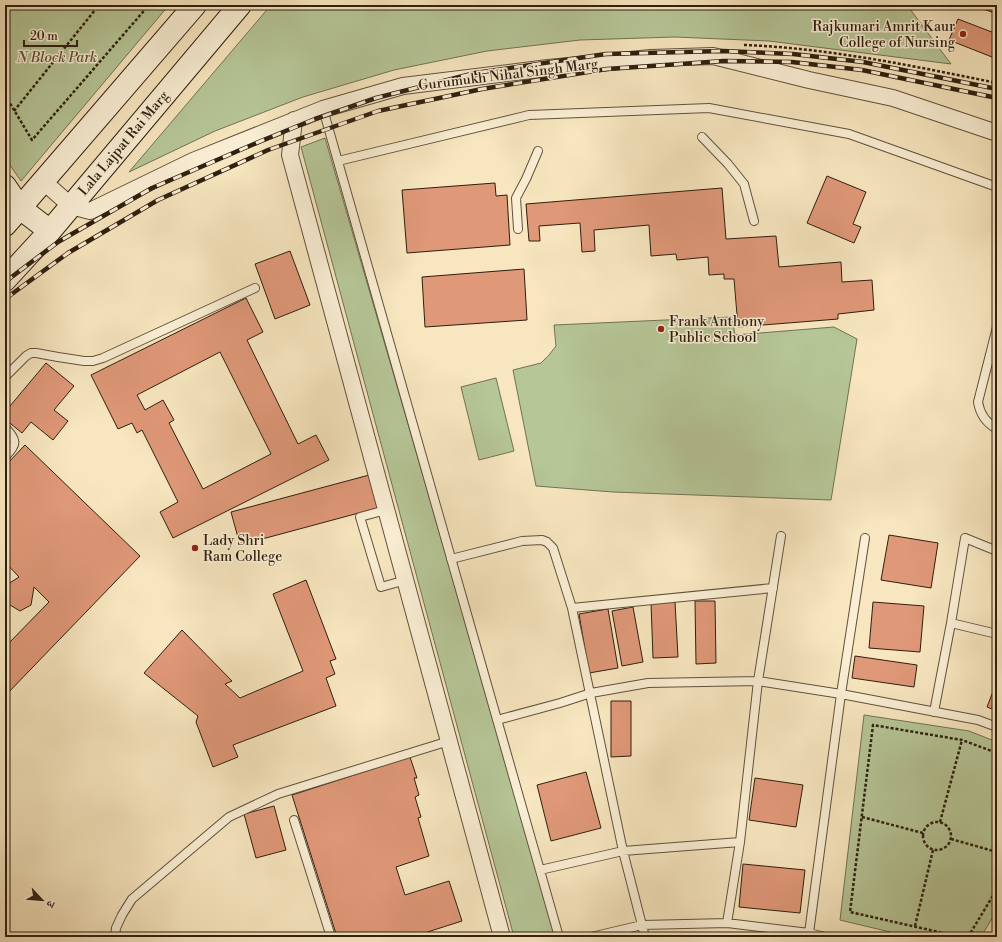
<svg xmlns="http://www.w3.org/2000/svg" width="1002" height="942" font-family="'Libre Bodoni','Noto Serif Devanagari',serif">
  <rect width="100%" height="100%" fill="#f7e6bf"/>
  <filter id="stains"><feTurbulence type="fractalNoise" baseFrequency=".005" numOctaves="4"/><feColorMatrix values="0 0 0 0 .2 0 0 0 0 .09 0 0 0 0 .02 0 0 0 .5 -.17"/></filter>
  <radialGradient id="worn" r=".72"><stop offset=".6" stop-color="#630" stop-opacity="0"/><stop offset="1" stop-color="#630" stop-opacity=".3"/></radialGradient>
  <path fill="#b6c697" stroke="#727254" d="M5 5H169L21 181 5 158Z
    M271 5H907L951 64 769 41 675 37 580 40 487 51 394 70 303 97 215 131 129 172Z
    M325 138 557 937H514L301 147Z
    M732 317 735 335 834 327 857 339 831 500 613 492 536 486 513 370 541 363 549 355 556 346 554 325Z
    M496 378 514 451 479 460 461 387Z
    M864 715 969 731 997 742V910L981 937H911L840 920Z"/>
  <path fill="#df9878" stroke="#2f1f10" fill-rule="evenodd" d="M973 5H997V14Z
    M958 19 997 34V59L949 40Z
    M827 176 866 192 853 224 861 227 854 243 807 223Z
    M495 183 496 196 507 195 510 245 407 253 402 190Z
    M722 188 726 239 776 236 779 267 841 262 842 282 872 280 874 310 838 314V319L738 327 734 279H724V274L709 275 708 257 677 260 676 254 651 256 649 225 594 230 595 251 582 252 580 223 539 226 540 241H529L526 204Z
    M290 251 310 305 275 319 255 264Z
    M524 269 527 320 425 327 422 277Z
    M246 298 263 332 247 340 298 444 316 435 329 460 173 538 160 512 178 502 142 430 137 433 132 423 118 429 91 375ZM220 352 271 454 203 489 169 423 174 420 163 400 145 410 137 395Z
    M46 363 74 386 54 410 68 421 53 440 31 422 22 433 5 419V412Z
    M25 445 140 556 5 696V647L49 602 34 587 31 605 20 611 5 602V586L19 577 5 562V466Z
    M373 474 381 507 240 545 231 512Z
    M889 535 938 543 931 588 881 580Z
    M306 580 336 659 330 661 335 674 326 678 336 706 233 745 238 757 213 767 196 722 198 716 144 673 182 630 232 681 225 684 240 698 303 671 273 594Z
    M695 601H715L716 663 696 664Z
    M675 602 678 657 653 658 651 603Z
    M873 602 924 606 920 652 869 648Z
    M633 607 643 662 622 666 612 611Z
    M608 609 618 668 589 673 579 614Z
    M855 656 917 665 914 687 852 678Z
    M997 681V711L987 707Z
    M611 701H631V756L611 757Z
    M410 757 417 778H414L419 795 415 797 421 817 418 818 429 856 396 867 405 895 449 881 462 921 418 935 419 937H337L292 795Z
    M586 772 601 828 551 841 537 785Z
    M755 778 803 785 796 827 749 820Z
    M274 806 286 850 256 858 244 814Z
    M743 864 805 870 800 913 739 907Z"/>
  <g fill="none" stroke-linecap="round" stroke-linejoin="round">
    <g stroke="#61513c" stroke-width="10">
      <path id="lane" d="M323 109 559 937
        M702 137 728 164 744 184 754 221
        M338 161 529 115 709 108 849 134 997 187
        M518 229 516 198 526 179 538 151
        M997 327 978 402C980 414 986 423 997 429
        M5 377 26 356 31 353H36L58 357 84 361H93L103 358 255 288
        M5 427C17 441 18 443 5 457
        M386 510 360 517 381 587 406 580
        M451 559 522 541 542 540 547 542 553 548 572 608 623 851 645 937
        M572 608 773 588
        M951 623 997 634
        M934 712 951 623 965 538 997 551
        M497 720 560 703 591 693 648 683 758 681 841 694 978 720 997 727
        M294 820 331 937
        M540 870 623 851 740 842
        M727 923 809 933 841 694 865 538
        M809 933 825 937
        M115 937 116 928 122 915 132 899 229 817 278 794 449 741
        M591 937 642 925 727 923 740 842 758 681 781 536
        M995 937 997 934"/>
    </g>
    <g stroke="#61513c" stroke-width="18">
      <path id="street" d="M294 120 290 155 502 937
        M43 181 71 206 90 211 193 161 323 109 403 86 548 68 651 58 713 56 809 80 893 98 997 133"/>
    </g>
    <g stroke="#2f1f10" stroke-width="24">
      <path id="secondary" d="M5 186 20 208 50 231
        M5 225 20 208 195 5
        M5 280 50 231 240 5"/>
    </g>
    <path stroke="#2f1f10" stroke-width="2.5" stroke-dasharray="3 2" stroke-linecap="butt" d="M744 45C829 48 913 66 997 83
      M5 95 32 140 149 5
      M14 111 99 5
      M862 817 923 833
      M940 822 962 740
      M923 836a14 14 0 1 1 28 0a14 14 0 1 1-28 0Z
      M951 839 997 852
      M915 926 933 850
      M961 937 850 912 873 725 962 740 997 753
      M968 937 997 889"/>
    <use href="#lane" stroke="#faefd5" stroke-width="8"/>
    <use href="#street" stroke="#faefd5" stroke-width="16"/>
    <use href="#secondary" stroke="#faefd5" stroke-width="22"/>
    <g stroke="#2f1f10" stroke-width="4.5">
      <path id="rail" d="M5 282 58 242 152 188 261 141 315 119 376 98 475 73 606 54 723 51 793 54 863 62 997 89
        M5 299 68 253 158 200 268 150 378 111 482 89 607 69 724 61 792 62 862 70 997 98"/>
    </g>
    <use href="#rail" stroke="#faefd5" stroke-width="3" stroke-dasharray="9" stroke-linecap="butt"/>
  </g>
  <g fill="#8f2418" stroke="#faefd5" stroke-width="1.5">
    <circle cx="963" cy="34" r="4"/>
    <circle cx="661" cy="329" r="4"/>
    <circle cx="195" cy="548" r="4"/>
  </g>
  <g text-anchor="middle" stroke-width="3" stroke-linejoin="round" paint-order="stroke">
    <g font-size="14" fill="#2f1f10" stroke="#faefd5" text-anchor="start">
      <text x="955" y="31" text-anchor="end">Rajkumari Amrit Kaur<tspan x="955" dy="16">College of Nursing</tspan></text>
      <text x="669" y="326">Frank Anthony<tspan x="669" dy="16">Public School</tspan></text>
      <text x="203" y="545">Lady Shri<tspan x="203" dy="16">Ram College</tspan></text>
    </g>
    <g font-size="14" font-style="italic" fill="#585138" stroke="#faefd5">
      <text x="57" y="62">N Block Park</text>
    </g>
    <g font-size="14" fill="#2f1f10" stroke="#faefd5">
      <text transform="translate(508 74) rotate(-7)" y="5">Gurumukh Nihal Singh Marg</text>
      <text transform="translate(123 143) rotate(-50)" y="5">Lala Lajpat Rai Marg</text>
    </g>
  </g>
  <rect width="1002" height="942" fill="none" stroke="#f7e6bf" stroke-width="20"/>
  <rect x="6" y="6" width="990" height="930" fill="none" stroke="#2f1f10" stroke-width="2"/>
  <rect x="10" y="10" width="982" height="922" fill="none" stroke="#2f1f10"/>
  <g transform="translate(42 900) rotate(116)" stroke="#faefd5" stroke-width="3" paint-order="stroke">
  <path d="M0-3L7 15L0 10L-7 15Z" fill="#2f1f10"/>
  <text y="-6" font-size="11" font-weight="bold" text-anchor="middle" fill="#2f1f10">उ</text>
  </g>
  <path d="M24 40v6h53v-6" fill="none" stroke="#2f1f10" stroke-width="2"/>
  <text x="30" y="40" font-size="12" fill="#2f1f10" stroke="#faefd5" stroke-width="3" paint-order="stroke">20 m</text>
  <rect width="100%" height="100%" filter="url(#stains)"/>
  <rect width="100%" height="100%" fill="url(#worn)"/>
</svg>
